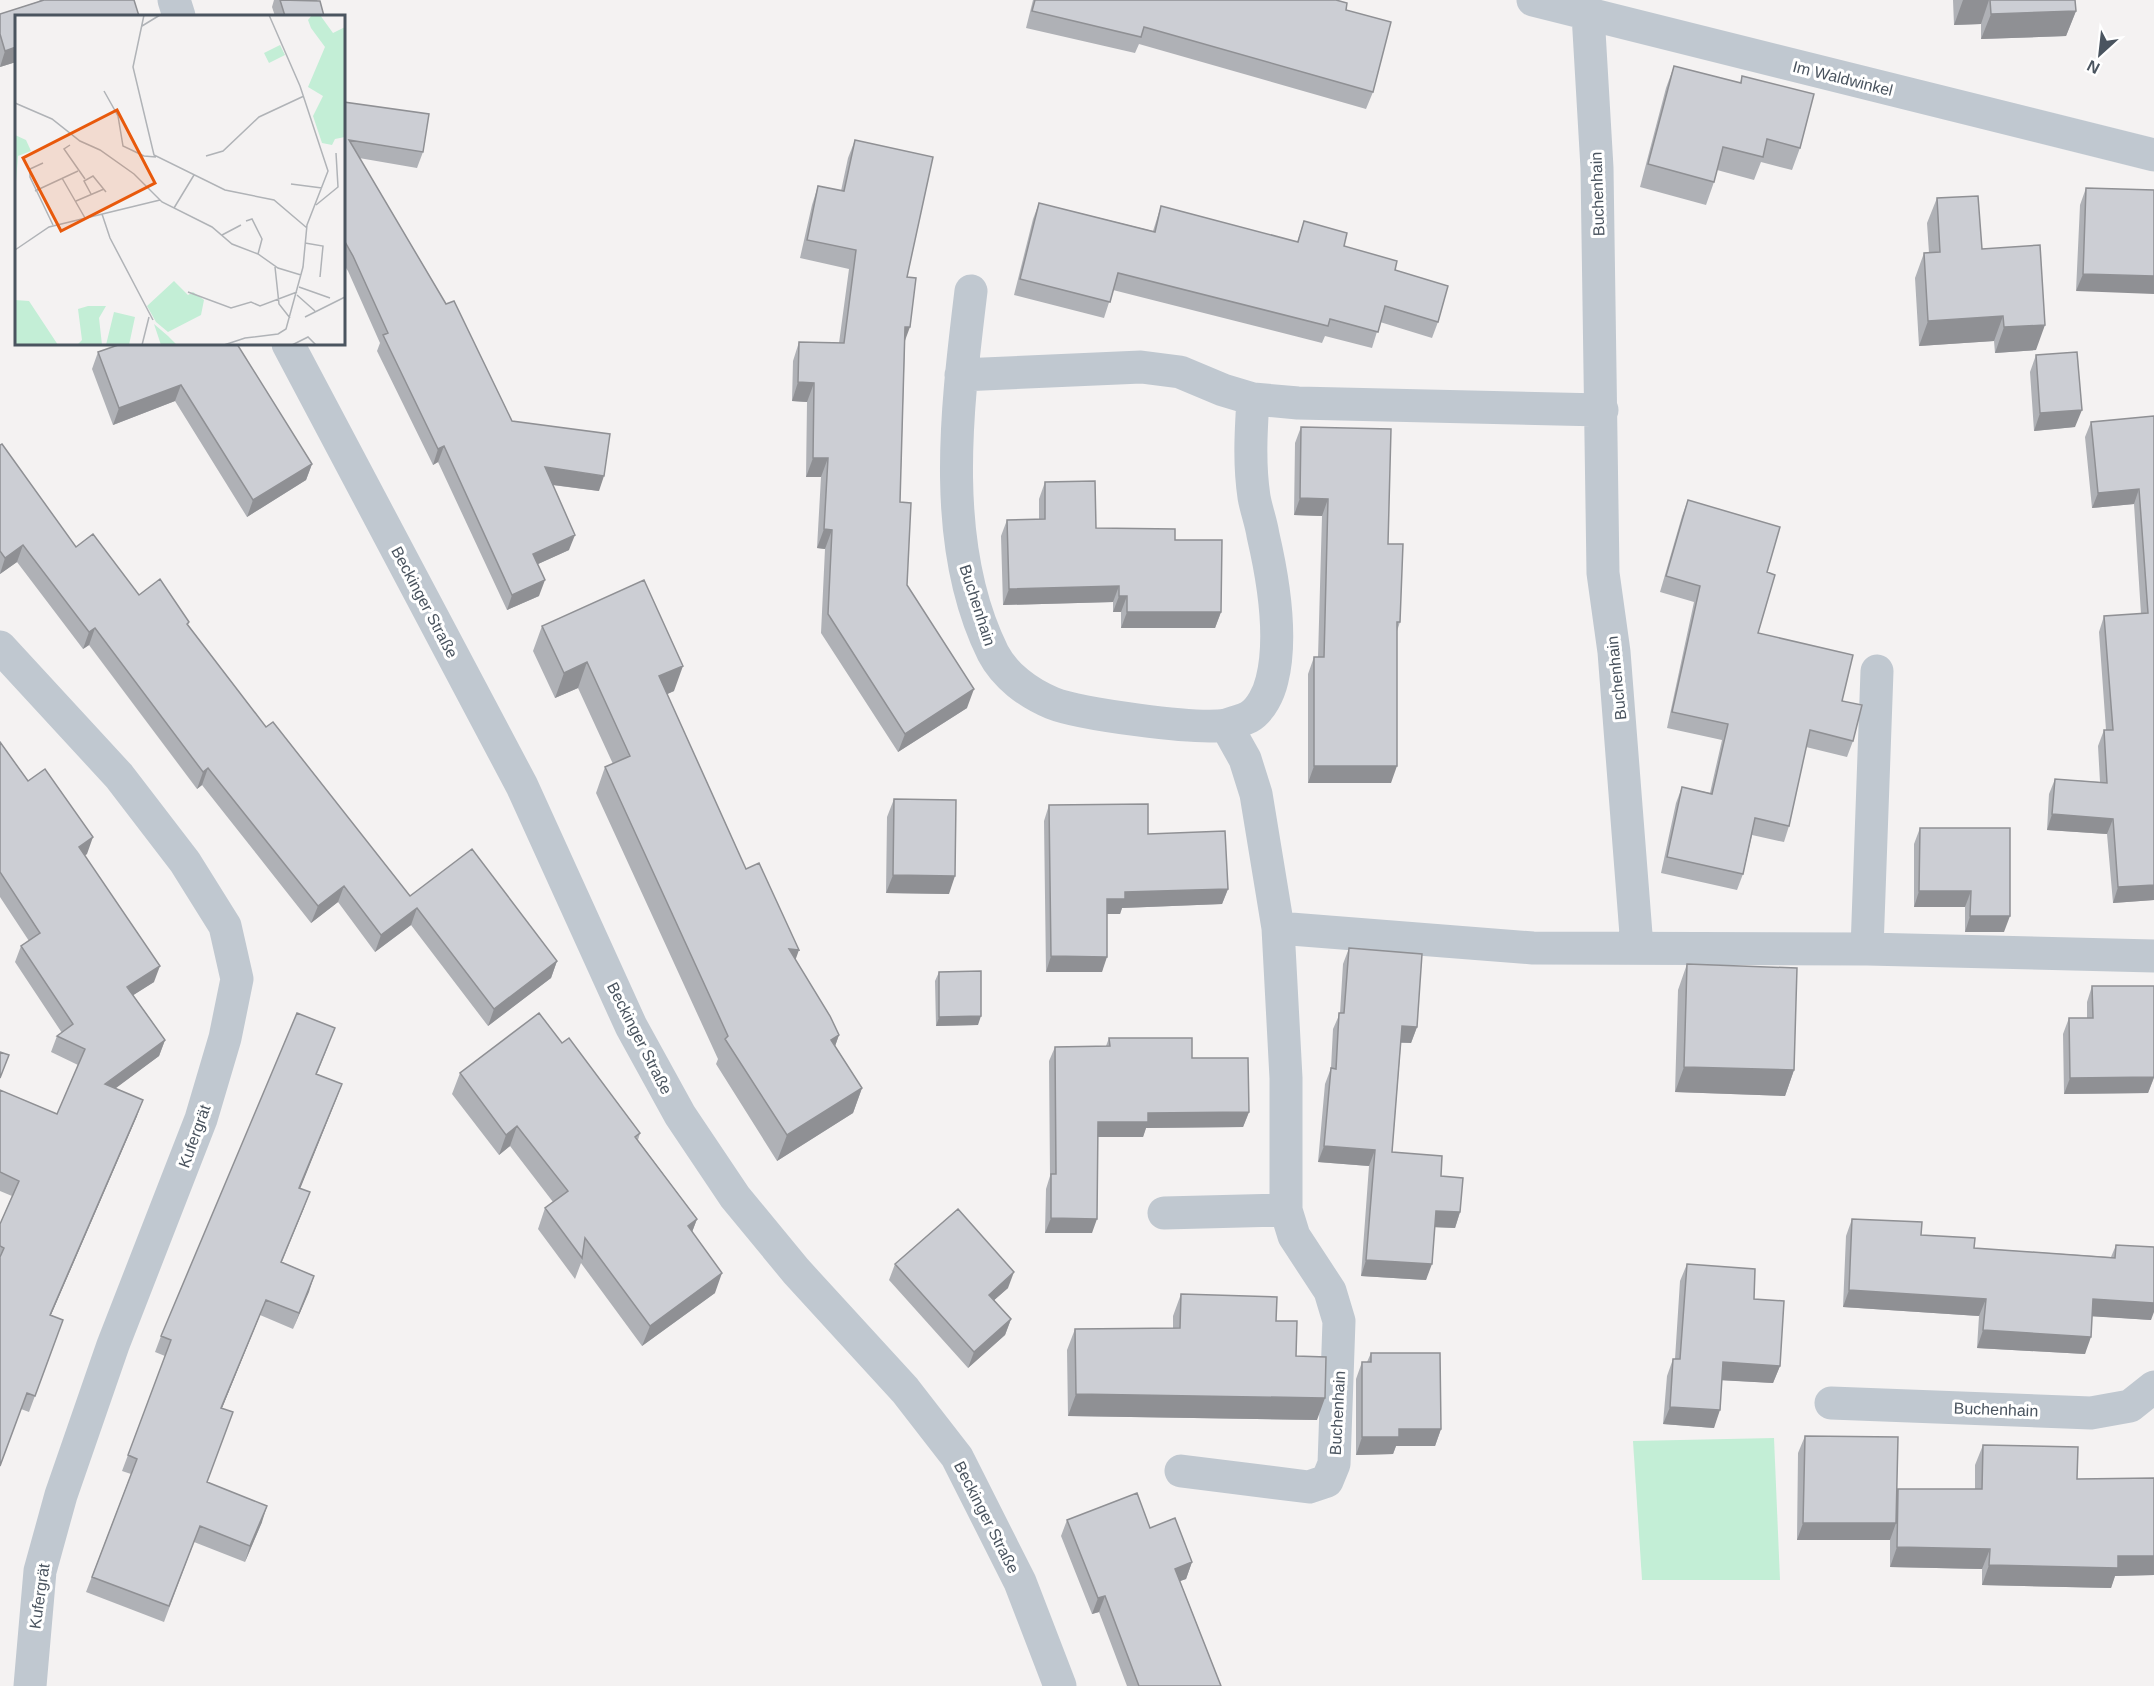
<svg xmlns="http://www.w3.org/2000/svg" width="2154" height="1686" font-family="Helvetica,sans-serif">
  <rect width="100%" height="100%" fill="#f4f2f2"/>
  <path fill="#c3eed6" d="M1774 1438 1780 1580H1642L1633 1441Z"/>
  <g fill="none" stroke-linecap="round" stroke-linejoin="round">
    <path stroke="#c0c8d0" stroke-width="33" d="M174 0 179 16
      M1533 0 2154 155
      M1588 14 1597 168 1603 573 1614 652 1637 947
      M971 291C957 407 939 544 993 653 1005 676 1028 693 1052 703 1079 714 1197 730 1226 725 1233 723 1243 720 1249 717 1261 710 1269 693 1272 680 1283 636 1273 578 1263 535 1261 522 1256 509 1254 497 1249 464 1251 431 1253 399
      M288 344 522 786 631 1026 680 1115 735 1197 796 1271 905 1390 957 1457 1020 1582 1060 1686
      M961 375 1141 367 1180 372 1223 390 1253 399 1298 403 1602 410
      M0 647 119 776 185 862 225 926 237 979 225 1038 201 1119 113 1345 61 1495 40 1571 30 1686
      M1278 928 1533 948 1867 949 2154 956
      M1867 949 1877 671
      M1164 1213 1286 1210
      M1831 1403 2091 1413 2130 1406 2154 1387
      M1181 1471 1309 1487 1327 1481 1334 1464 1339 1321 1330 1291 1294 1236 1286 1210V1078L1278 928 1256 794 1245 759 1226 725"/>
  </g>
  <path fill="#afb1b6" d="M39 0H134L16 16V62L0 67V14L40 1Z
    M274 0H317L324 16H275L272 7Z
    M1033 0H1336L1346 10 1373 92 1366 109 1139 44 1135 53 1026 28Z
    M1953 0H2075L2076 11 2066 36 1981 39V24L1954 25Z
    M1674 66 1740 83 1742 76 1800 148 1792 170 1761 162 1754 180 1717 170 1714 182 1706 205 1640 187 1666 88Z
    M344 98V102L423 152 417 168 359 158 512 421 599 491 552 485 569 550 538 564 539 596 507 610 438 462 433 465 377 351 380 343 348 271 344 265Z
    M855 140 907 277 900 502 907 585 967 708 898 752 821 633 825 549 817 548 821 477H806L807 402 792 401 793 361 799 342 839 343 849 269 800 258 812 205 818 186 841 191 848 158Z
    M2086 188 2154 190 2076 291 2080 205Z
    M1937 198 1982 249 2036 350 1995 353 1994 341 1919 346 1915 278 1924 253H1929L1927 223Z
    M1039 203 1153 231 1161 206 1297 242 1304 221 1344 246 1395 270 1438 322 1432 338 1380 322 1372 348 1325 336 1322 343 1113 290 1104 318 1014 295 1033 219Z
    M121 344 312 464 306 480 247 517 175 401 113 425 92 369 98 352Z
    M2036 355 2075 427 2034 431 2030 372Z
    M2154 416V900L2113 903 2107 834 2047 830 2049 794 2055 779 2100 782 2098 746 2104 730H2106L2099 632 2104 616 2141 614 2134 504 2092 508 2085 437 2091 422Z
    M1301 427 1388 544 1400 622 1397 631 1391 783H1308V674L1314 657H1318L1322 516 1294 515 1295 443Z
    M0 445 76 547 139 595 189 622 188 625 266 727 410 896 557 961 551 978 488 1026 411 925 375 952 338 902 311 923 202 785 197 789 89 645 83 649 17 562 0 574Z
    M1045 482 1096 528 1175 540 1221 612 1215 628H1121V612H1113V602L1003 605 1001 536 1007 520 1039 519V499Z
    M1688 500 1767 572 1758 633 1842 701 1853 741 1847 757 1806 747 1789 826 1784 842 1752 835 1743 874 1737 890 1661 873 1676 803 1682 787 1710 793 1722 740 1667 728 1694 602 1660 592 1682 516Z
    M542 626 674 691 667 694 746 869 795 960 839 1035 835 1046 862 1088 853 1113 777 1161 716 1064 718 1059 596 793 605 767 613 764 578 688 555 698 533 651Z
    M0 742 28 781 87 854 85 855 154 982 133 995 165 1040 159 1056 115 1088 137 1116 51 1315 63 1320 29 1412 21 1409 0 1466V1224L12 1196 0 1191V1090L57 1114 78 1065 51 1052 57 1036 62 1033 15 962 21 946 29 941 0 897Z
    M894 799 949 894 886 893 887 817Z
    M1049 805 1148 834 1228 889 1222 904 1122 908 1120 914H1107L1102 972H1046L1044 821Z
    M1920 828 2004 932H1965V907H1914V844Z
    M1349 948 1417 1027 1411 1043H1401L1392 1152 1441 1176 1460 1212 1455 1228 1435 1227 1426 1280 1361 1276 1369 1166 1318 1162 1325 1084 1331 1068 1333 1029 1340 1013 1343 964Z
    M1687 964 1794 1070 1785 1096 1675 1092 1678 990Z
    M939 972 978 1025 936 1026 935 981Z
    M2092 986H2154V1078L2148 1093 2064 1094 2063 1034 2069 1018H2087V1002Z
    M1109 1038 1192 1058 1249 1112 1243 1127 1146 1128 1143 1137H1098L1092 1233H1045L1046 1189 1050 1176 1049 1061 1055 1047 1106 1046Z
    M562 1043 640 1133 638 1140 697 1219 692 1232 715 1293 642 1346 581 1263 575 1279 538 1229 545 1208 553 1202 510 1146 499 1155 452 1094 460 1073Z
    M329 1044 317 1074 342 1084 300 1188 304 1208 282 1262 314 1276 293 1329 260 1315 222 1408 207 1482 262 1522 245 1562 194 1542 164 1622 86 1592 131 1474 122 1471 165 1356 155 1352 161 1336Z
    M1852 1219 1974 1248 2111 1257 2116 1245 2151 1320 2092 1316 2085 1354 1977 1348 1979 1316 1843 1307 1846 1236Z
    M895 1264 1008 1288 994 1300 1011 1319 1005 1335 968 1368 889 1280Z
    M1687 1264 1754 1299 1780 1366 1773 1383 1722 1380 1714 1428 1663 1424 1667 1376 1673 1359H1675L1680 1281Z
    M1181 1294 1276 1321 1296 1356 1317 1420 1068 1416 1067 1350 1075 1329 1173 1328V1316Z
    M1371 1353 1441 1429 1435 1446H1396L1393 1454 1356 1455V1379L1362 1362H1367Z
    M1805 1436 1897 1493 1898 1489H1975V1465L1983 1445 2077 1479 2154 1478V1575L2115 1576 2111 1588 1982 1585V1569L1890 1567V1538V1540H1797L1798 1453Z
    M1067 1520 1150 1528 1192 1562 1186 1579 1180 1581 1221 1686H1127L1099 1612 1092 1614 1061 1536Z"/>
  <path fill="#8f9094" d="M1963 0H1989L1981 24 1954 25Z
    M2076 11 2066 36 1981 39 1991 14Z
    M16 47V62L0 67 5 51Z
    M2083 274 2154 276V294L2076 291Z
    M2003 316 1994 341 1919 346 1928 321Z
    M2045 325 2036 350 1995 353 2004 327Z
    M905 327H910L903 346Z
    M798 382 814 383 807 402 792 401Z
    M181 385 175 401 113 425 119 408Z
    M2082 410 2075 427 2034 431 2040 413Z
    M444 446 438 462 433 465 438 449Z
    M813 458H828L821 477H806Z
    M312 464 306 480 247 517 253 500Z
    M545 467 604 476 599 491 539 483Z
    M2139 489 2134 504 2092 508 2098 493Z
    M1300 498 1328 499 1322 516 1294 515Z
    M824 529 832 530 825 549 817 548Z
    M575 535 569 550 527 569 533 554Z
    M23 545 17 562 0 574 5 558Z
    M545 580 539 596 507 610 512 595Z
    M1119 586 1113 602 1003 605 1009 589Z
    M1119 596H1127L1121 612H1113Z
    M1127 612H1221L1215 628H1121Z
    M95 628 89 645 83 649 89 632Z
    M587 662 578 688 555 698 564 673Z
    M683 666 674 691 650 702 659 676Z
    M974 689 967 708 898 752 905 734Z
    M1314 766H1397L1391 783H1308Z
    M208 768 202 785 197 789 203 772Z
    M2052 814 2113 819 2107 834 2047 830Z
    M93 837 87 854 73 863 79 847Z
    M893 875 955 876 949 894 886 893Z
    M2154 885V900L2113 903 2118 887Z
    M344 886 338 902 311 923 318 906Z
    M1228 889 1222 904 1122 908 1120 914H1102L1107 899 1125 892Z
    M1919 891H1971L1965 907H1914Z
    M417 908 411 925 375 952 381 935Z
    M1970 916H2010L2004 932H1965Z
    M789 949 799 950 790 975Z
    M1051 956 1107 957 1102 972H1046Z
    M557 961 551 978 488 1026 494 1009Z
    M160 966 154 982 121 1003 127 987Z
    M981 1016 978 1025 936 1026 939 1017Z
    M1402 1026 1417 1027 1411 1043 1396 1042Z
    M839 1035 830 1060 831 1040Z
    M165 1040 159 1056 100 1100 105 1084Z
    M1684 1067 1794 1070 1785 1096 1675 1092Z
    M2154 1077 2148 1093 2064 1094 2070 1078Z
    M342 1084 336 1100 294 1204 299 1188Z
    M862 1088 853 1113 777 1161 787 1135Z
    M143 1100 137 1116 44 1331 50 1315Z
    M1249 1112 1243 1127 1146 1128 1143 1137H1093L1098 1122 1148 1113Z
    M517 1126 510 1146 499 1155 506 1135Z
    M1324 1146 1375 1150 1369 1166 1318 1162Z
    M310 1192 304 1208 275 1277 281 1262Z
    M1436 1211 1460 1212 1455 1228 1430 1227Z
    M1051 1218 1097 1219 1092 1233H1045Z
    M697 1219 689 1240 688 1226Z
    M1366 1260 1432 1264 1426 1280 1361 1276Z
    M1014 1272 1008 1288 983 1310 989 1295Z
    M722 1273 715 1293 642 1346 650 1326Z
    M314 1276 309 1292 293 1329 299 1313Z
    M1849 1290 1986 1299 1979 1316 1843 1307Z
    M2093 1299 2154 1303V1312L2151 1320 2087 1316Z
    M266 1300 260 1315 216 1423 221 1408Z
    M1011 1319 1005 1335 968 1368 974 1352Z
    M1983 1330 2091 1337 2085 1354 1977 1348Z
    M1723 1362 1780 1366 1773 1383 1717 1380Z
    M1076 1394 1325 1398 1317 1420 1068 1416Z
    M1670 1407 1720 1410 1714 1428 1663 1424Z
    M1399 1429H1441L1435 1446H1396L1393 1454 1356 1455 1362 1437Z
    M267 1506 262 1522 245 1562 250 1546Z
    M1803 1523H1896L1890 1540H1797Z
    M1897 1547 1990 1549 1982 1569 1890 1567Z
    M2118 1556H2154V1575L2115 1576 2111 1588 1982 1585 1989 1565Z
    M1192 1562 1186 1579 1169 1585 1175 1569Z
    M1105 1596 1099 1612 1092 1614 1098 1598Z"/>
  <path fill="#ccced4" stroke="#8f9094" stroke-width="1.5" d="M44 0H134L139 16H16V47L5 51 0 34V14Z
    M280 0 320 1 324 16H285Z
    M1035 0H1336L1347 3 1346 10 1391 22 1373 92 1144 27 1141 37 1032 11Z
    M1990 0H2075L2076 11 1991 14Z
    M1674 66 1741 83 1742 76 1814 94 1800 148 1767 139 1763 157 1723 147 1714 182 1648 164Z
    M344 98V102L429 114 423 152 349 140 446 304 454 301 512 421 610 434 604 476 545 467 575 535 533 554 545 580 512 595 444 446 438 449 383 335 388 333 353 256 344 240Z
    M855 140 933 157 907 277 916 278 910 327H905L900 502 911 503 907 585 974 689 905 734 828 614 832 530 824 529 828 458H813L814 383 798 382 799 342 844 343 856 250 807 240 818 186 844 191Z
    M2086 188 2154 190V276L2083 274Z
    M1978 196 1982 249 2040 245 2045 325 2004 327 2003 316 1928 321 1924 253 1940 252 1937 198Z
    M1039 203 1155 232 1161 206 1298 242 1304 221 1347 233 1344 246 1397 261 1395 270 1448 286 1438 322 1385 306 1378 332 1330 319 1328 326 1118 273 1110 302 1020 279Z
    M121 344H237L312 464 253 500 181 385 119 408 98 352Z
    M2077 352 2082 410 2040 413 2036 355Z
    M2154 416V885L2118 887 2113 819 2052 814 2055 779 2107 783 2104 730H2113L2104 616 2148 613 2139 489 2098 493 2091 422Z
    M1301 427 1391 429 1388 544H1403L1400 622H1397V766H1314V657H1324L1328 499 1300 498Z
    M2 444 76 547 93 534 139 595 160 579 189 622 187 624 266 727 273 722 410 896 472 849 557 961 494 1009 417 908 381 935 344 886 318 906 208 768 203 772 95 628 89 632 23 545 5 558 0 551V445Z
    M1095 481 1096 528 1175 529V540H1222L1221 612H1127V596H1119V586L1009 589 1007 520 1045 519V482Z
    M1688 500 1780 527 1767 572 1775 575 1758 633 1853 655 1842 701 1862 705 1853 741 1810 730 1789 826 1755 818 1743 874 1667 857 1682 787 1712 794 1728 724 1672 712 1700 586 1666 576Z
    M644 580 683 666 659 676 746 869 759 863 799 950 789 949 830 1016 839 1035 831 1040 862 1088 787 1135 725 1039 728 1036 605 767 630 756 587 662 564 673 542 626Z
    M0 742 28 781 45 769 93 837 79 847 160 966 127 987 165 1040 105 1084 143 1100 50 1315 63 1320 35 1396 27 1393 0 1466V1257L4 1248 0 1246V1224L19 1181 0 1172V1090L57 1114 85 1049 57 1036 73 1024 21 946 40 933 0 872Z
    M894 799 956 800 955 876 893 875Z
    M1148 804V834L1225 831 1228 889 1125 892V899H1107V957L1051 956 1049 805Z
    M1920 828H2010V916H1970L1971 891H1919Z
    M1349 948 1422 954 1417 1027 1402 1026 1392 1152 1442 1156 1441 1176 1463 1178 1460 1212 1436 1211 1432 1264 1366 1260 1375 1150 1324 1146 1331 1068 1336 1069 1339 1013H1344Z
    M1687 964 1797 968 1794 1070 1684 1067Z
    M981 971V1016L939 1017V972Z
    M2092 986H2154V1077L2070 1078 2069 1018H2093Z
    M297 1013 335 1028 316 1074 342 1084 299 1188 310 1192 281 1262 314 1276 299 1313 266 1300 221 1408 233 1412 207 1482 267 1506 250 1546 200 1526 169 1606 92 1577 137 1459 128 1455 171 1340 161 1336Z
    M539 1013 562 1043 569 1038 640 1133 635 1137 697 1219 688 1226 722 1273 650 1326 585 1238 582 1258 545 1208 568 1191 517 1126 506 1135 460 1073Z
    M1109 1038H1192V1058H1248L1249 1112 1148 1113V1122H1098L1097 1219 1051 1218V1174H1056L1055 1047 1110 1046Z
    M0 1052 9 1055 0 1078Z
    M958 1209 1014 1272 989 1295 1011 1319 974 1352 895 1264Z
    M1852 1219 1922 1222 1921 1235 1975 1238 1974 1248 2115 1258 2116 1245 2154 1247V1303L2093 1299 2091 1337 1983 1330 1986 1299 1849 1290Z
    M1687 1264 1755 1269 1754 1299 1784 1301 1780 1366 1723 1362 1720 1410 1670 1407 1673 1359H1680Z
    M1181 1294 1277 1297 1276 1321H1297L1296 1356 1326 1357 1325 1398 1076 1394 1075 1329 1180 1328Z
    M1371 1353H1440L1441 1429H1399V1437H1362V1362H1371Z
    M1805 1436 1898 1437 1896 1523H1803Z
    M1983 1445 2078 1447 2077 1479 2154 1478V1556H2118V1568L1989 1565 1990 1549 1897 1547 1898 1489H1982Z
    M1137 1493 1150 1528 1175 1518 1192 1562 1175 1569 1221 1686H1139L1105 1596 1098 1598 1067 1520Z"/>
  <g text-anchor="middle" stroke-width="6" stroke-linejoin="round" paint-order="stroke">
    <g font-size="16" fill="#4a545f" stroke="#fff">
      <text transform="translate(1843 78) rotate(14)" y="6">Im Waldwinkel</text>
      <text transform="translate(1597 194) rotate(-92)" y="6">Buchenhain</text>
      <text transform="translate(425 602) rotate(62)" y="6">Beckinger Straße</text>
      <text transform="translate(978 605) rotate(72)" y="6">Buchenhain</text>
      <text transform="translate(1616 678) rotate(-96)" y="6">Buchenhain</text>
      <text transform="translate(640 1038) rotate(63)" y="6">Beckinger Straße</text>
      <text transform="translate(194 1136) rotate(-70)" y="6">Kufergrät</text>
      <text transform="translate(1996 1409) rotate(2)" y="6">Buchenhain</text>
      <text transform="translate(1337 1413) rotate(-87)" y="6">Buchenhain</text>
      <text transform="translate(987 1517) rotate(63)" y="6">Beckinger Straße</text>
      <text transform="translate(39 1596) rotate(-82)" y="6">Kufergrät</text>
    </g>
  </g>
  <g transform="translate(15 15)">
    <rect width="330" height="330" fill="#f4f2f2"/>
    <path d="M297 0H305L318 18 330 12V122L320 124 317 130 307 128 298 101 308 81 293 72 310 32 296 13 293 5ZM265 30 270 40 254 48 249 38ZM0 120 11 125 16 136 3 141 0 179ZM159 266 173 280 178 277 189 285 186 300 153 317 141 307 132 291ZM0 285 14 286 43 330H0ZM73 291H91L84 303 87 330H62L67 325 63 294ZM99 297 120 302 114 330H91ZM139 309 153 321 162 330H146Z" fill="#c3eed6"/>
    <path fill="none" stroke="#b0b3b7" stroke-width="1.5" d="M129 0 118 52 139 140 210 175 259 185 292 213M127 11 145 0M89 76 103 101 108 131 129 141 141 142M0 88 37 104 65 126 85 135 119 159 147 187 197 212 217 229 243 239 263 253 286 260M55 130 49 134 70 164M191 141 208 136 244 102 289 81M28 148 15 154V162L38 210M47 163 70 203M276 169 307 173M20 176 63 156M76 179 69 166 78 161 91 177M61 186 89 174M301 190 323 172 321 138M159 193 179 160M87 199 95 223 138 305M231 206 237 204 247 224 243 239M207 220 226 210M290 228 308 231 305 262M0 235 34 212 145 185M260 252 264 289 275 303M284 272 315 283M173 277 216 293 236 287 245 291 282 277M282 280 300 296M290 302 330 282M127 330 134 302M209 330 230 323 263 319 271 314 288 252 292 210 313 156 285 71 254 0M277 330 293 322 301 330"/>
    <path fill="#e8590c" fill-opacity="0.15" stroke="#e8590c" stroke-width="3" d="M102 95 140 168 46 216 8 143Z"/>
    <rect width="330" height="330" fill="none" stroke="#4a545f" stroke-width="3"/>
  </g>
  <g transform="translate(2100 54) rotate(207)" stroke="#ffffff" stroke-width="4.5" paint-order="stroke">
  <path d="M0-4.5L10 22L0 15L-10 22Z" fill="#4a545f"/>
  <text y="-9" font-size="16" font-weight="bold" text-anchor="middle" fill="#4a545f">N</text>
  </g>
</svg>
